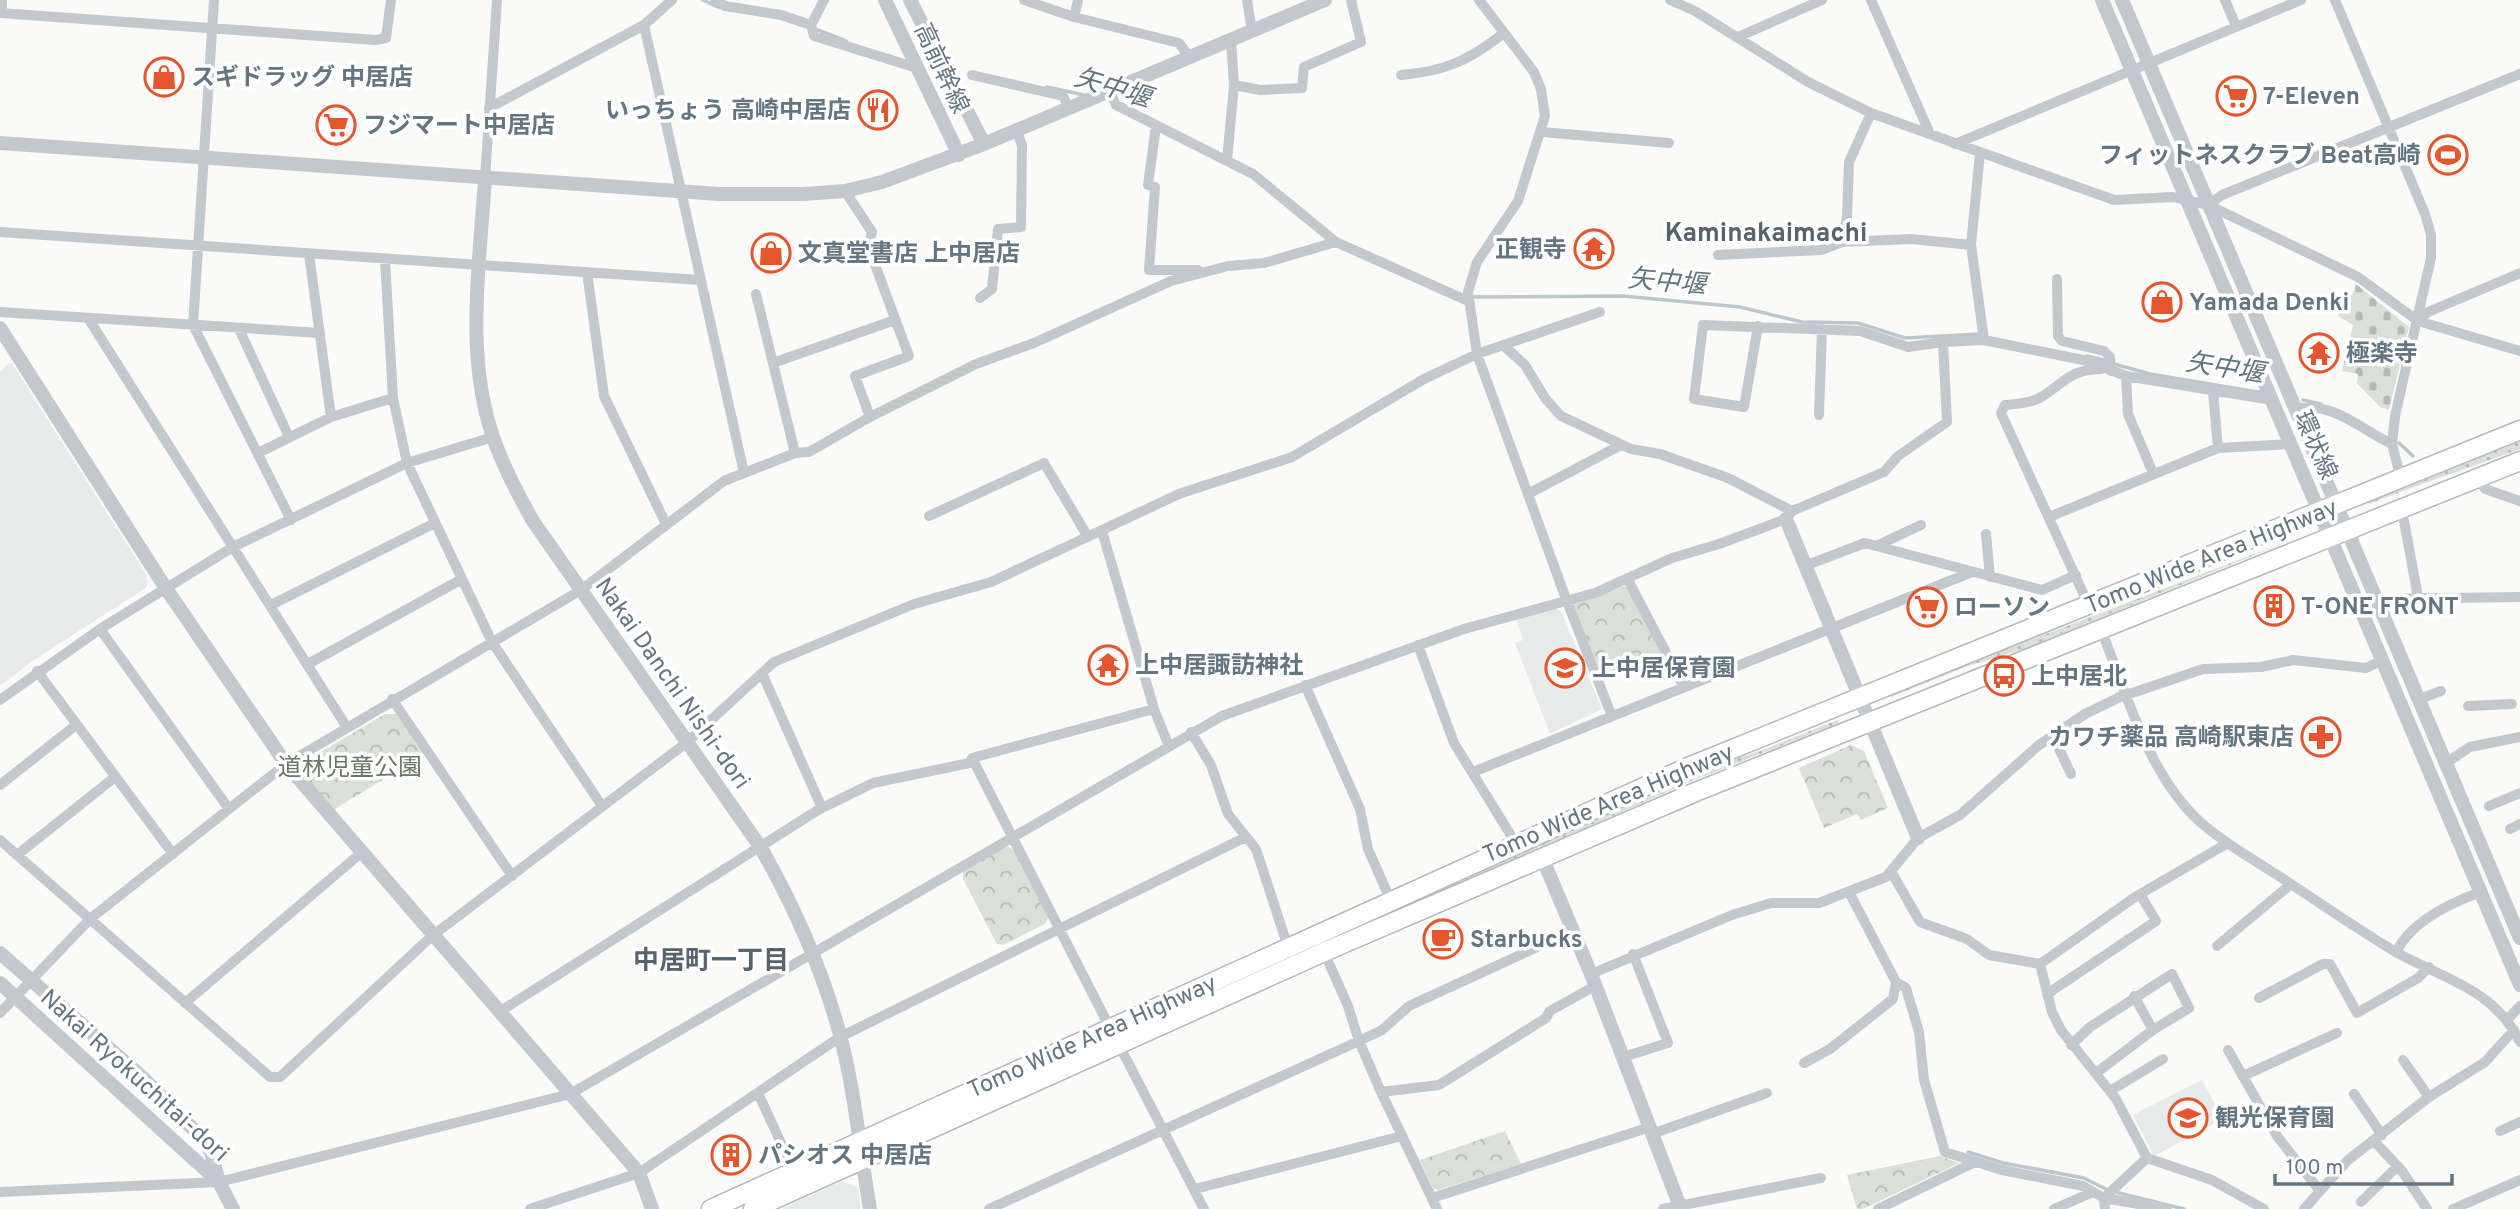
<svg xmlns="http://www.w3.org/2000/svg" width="2520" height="1209" font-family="Overpass,'Noto Sans JP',sans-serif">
  <defs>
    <pattern id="grass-dots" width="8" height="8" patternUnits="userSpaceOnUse" patternTransform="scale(1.75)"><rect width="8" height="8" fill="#dadfd7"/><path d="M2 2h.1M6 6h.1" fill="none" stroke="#b4b9b4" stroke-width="1.8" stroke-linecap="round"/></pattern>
    <pattern id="cemetery-stones" width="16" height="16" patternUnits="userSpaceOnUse" patternTransform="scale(1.75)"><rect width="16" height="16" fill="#dadfd7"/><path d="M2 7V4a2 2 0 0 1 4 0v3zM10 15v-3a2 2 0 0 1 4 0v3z" fill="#b4b9b4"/></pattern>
    <pattern id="park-crowns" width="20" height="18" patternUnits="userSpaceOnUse" patternTransform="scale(1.75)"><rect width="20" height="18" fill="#dadfd7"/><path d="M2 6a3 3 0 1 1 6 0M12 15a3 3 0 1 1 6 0" fill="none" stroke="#b4b9b4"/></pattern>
  </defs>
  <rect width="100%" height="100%" fill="#fafaf8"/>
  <path fill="#e8e9e9" d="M11 362 147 576V587L31 662 0 686V372Z
    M1555 608 1561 611 1602 709 1550 734 1515 643 1523 640 1516 619Z
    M2202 1080 2223 1119 2154 1156 2133 1115Z
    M842 1181 858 1188 861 1209H781Z"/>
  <path fill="url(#grass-dots)" d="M2520 439V449C2470 468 2419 484 2369 504L2367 500Z
    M2301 536 2024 649 1968 666 1891 697 1889 694Z
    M1837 720 1839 723 1694 780 1340 937 1337 931 1707 768 1765 749Z"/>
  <path fill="url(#cemetery-stones)" d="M2356 284 2409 327 2389 410 2380 407 2357 383 2358 374 2342 371 2353 325 2338 316 2345 298 2352 295Z"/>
  <path fill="url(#park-crowns)" d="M1624 586 1629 589 1663 657 1604 681 1571 605Z
    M385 714H396L424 755 333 810 302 774 304 762Z
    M1851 745 1864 751 1888 808 1861 820 1857 814 1824 828 1799 768Z
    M1007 846 1014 850 1049 916 1045 924 1003 945 997 944 963 879V869Z
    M1505 1131 1521 1164 1438 1190 1433 1188 1420 1160Z
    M1940 1156 1959 1163 1863 1209H1857L1847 1175Z"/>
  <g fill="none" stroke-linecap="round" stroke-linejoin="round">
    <path stroke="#bbc7cb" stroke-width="3.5" d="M703 0 720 8
      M818 30 846 41
      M1047 87 1084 95
      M1472 297 1623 296 1740 307 1802 322 1858 323 1905 338 1980 334
      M2087 356 2107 361
      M2114 364 2150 374 2264 393
      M2303 400 2321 404
      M2399 443 2413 456
      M1968 1152 2003 1163 2084 1178 2108 1190
      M2115 1192 2184 1209"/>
    <g stroke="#b4b9bd" stroke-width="21">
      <path id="trunk" d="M711 1209 1688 767 2520 430
        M753 1209 1324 952 1698 791 2520 461"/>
    </g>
    <path stroke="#c3c8cc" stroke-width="10" d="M214 0 193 325 291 520
      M715 0 725 6 781 15 811 25
      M824 0 811 25 814 36 917 68
      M1024 0 1074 17 1179 43 1190 58
      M1247 0 1252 31
      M1479 0 1534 72 1541 89 1545 116 1518 201 1477 262 1468 292 1477 354 1566 599 1611 714
      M1670 0 1695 11 1808 82 1871 113 2114 200 2173 197 2208 205 2358 277 2418 321 2520 351
      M1871 0 1930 134
      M2225 0 2236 26
      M2335 0 2425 214 2431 235V258L2395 416 2392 444 2401 479
      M0 13 376 40 386 38 391 0
      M1074 17 1078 0
      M644 25 744 473
      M1738 37 1822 0
      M972 75 1063 96 1069 108
      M1401 75C1446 71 1468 61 1504 33
      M1234 85 1260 90 1302 88 1304 67 1361 42 1351 0
      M1110 92 1116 105 1253 174 1336 242 1468 301
      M489 108 644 25 672 0
      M1156 126 1148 185 1155 187 1149 270H1198
      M1542 132 1669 143
      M1955 144 2301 0
      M1980 153 1971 245 1984 340
      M1227 161 1234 85 1231 40
      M485 178 497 0
      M845 191 872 232 868 246 909 356 855 376 870 417
      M2208 205 2222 195 2520 74
      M0 232 700 280
      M1842 242 1911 239 1971 245
      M309 254 331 417
      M1718 255 1821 250 1842 242 1847 217 1849 162 1871 113
      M385 260 393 398 407 463 492 642 602 806
      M587 272 604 396 666 524
      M2057 279 2058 336 2062 341 2104 351 2110 357 2111 371
      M980 298 992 289 998 229 1021 227 1022 146 1017 131
      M0 312 320 333
      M88 318 346 726
      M2418 321 2428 312 2520 273
      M1758 326 1744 407 1694 399 1703 325 1860 331 1908 347 1943 342
      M239 329 289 437
      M1503 345 1525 365 1545 398 1561 416 1631 449 1660 454 1728 478 1792 511
      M773 363 895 320
      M2126 376 2128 414 2153 473
      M2213 392 2218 448
      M2296 409C2331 400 2362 430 2392 444
      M1819 415 1822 329
      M258 453 331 417 393 398
      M795 453 809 452 870 417 976 364 1034 343 1171 281 1228 266 1264 263 1336 242
      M2479 479 2485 489 2520 501
      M1528 494 1621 445
      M2402 510 2418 597
      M929 516 1044 463 1088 537
      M2049 517 2218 448 2291 444
      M1102 531 1154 709 1168 744
      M1986 534 1990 577
      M1876 546 1921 525
      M1807 565 1865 543 2042 590 2076 575
      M1627 578 1684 687
      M2374 599 2520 597
      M271 605 435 523
      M2089 606 2001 413 2005 405C2018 404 2032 403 2043 396 2066 381 2070 370 2101 369
      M2100 627C2126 691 2147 773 2199 821 2224 843 2254 860 2282 878 2318 902 2353 926 2389 948 2438 978 2493 986 2520 1042
      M100 629 229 809
      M1418 645 1454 743 1515 842
      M308 664 462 579
      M37 671 173 854
      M762 673 822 808
      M1305 685 1360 809 1368 849 1390 899
      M392 699 512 876
      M2419 699 2441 691
      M0 700 100 629 233 547 407 463 493 437
      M2468 706 2512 704
      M1191 732 1211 765 1228 814 1256 849 1288 947
      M2053 736 2071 774
      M2446 763 2470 747 2520 737
      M1473 772 1972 572
      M0 785 76 725
      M2489 806 2520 793
      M2510 829 2520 824
      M0 840 270 1077H280L432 936 686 743 774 662 914 604 991 582 1179 494 1292 457 1424 379 1477 354 1600 312
      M17 855 115 777
      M1892 873 1920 922 1967 939 1989 955 2040 964
      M1849 892 1896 982 1906 988 1919 1032 1924 1080 1945 1152 2002 1170 2083 1186 2104 1198 2167 1209
      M1316 934 1348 1006 1359 1041 1381 1092 1437 1209
      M2217 946 2291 884
      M2396 952C2411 922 2450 903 2481 892
      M1591 974 1732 915 1771 903H1819L1886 877 1918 838 1960 815 2039 745 2085 714 2120 697 2203 669 2261 667 2293 660 2366 668 2383 660
      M2047 994 2156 921 2140 894
      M2134 996 2153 1030
      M2259 998 2323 964H2330L2357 1013 2418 978 2429 967
      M185 1003 361 853
      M499 1012 818 810 873 783 974 762
      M0 1013 90 919 286 764 581 590 724 481 795 453 756 294
      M2508 1019 2520 1006
      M1110 1028 972 758 1154 709
      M1119 1045 1204 1209
      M2071 1045 2090 1027 2172 974 2189 1008 2153 1030 2096 1073
      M2228 1050 2277 1136 2320 1191
      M1623 1057 1668 1043 1633 954
      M2403 1060 2429 1097
      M1804 1063 1830 1049 1893 999 1896 982
      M2243 1076 2337 1033
      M2110 1091 2163 1059
      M1381 1092 1439 1085 1546 1018 1550 1011 1595 986
      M758 1093 794 1171
      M2354 1094 2382 1135
      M2500 1131 2520 1122
      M1652 1134 1767 1093
      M2374 1141 2402 1171 2427 1209
      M2147 1158 2212 1180 2264 1209
      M1195 1189 1402 1136
      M0 1192 219 1182 570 1094 1222 716 1464 629 1595 593 1672 558 1719 544 1786 519 1792 511 1884 472 1898 456 1947 422 1943 342 1984 340 2088 361 2126 376 2272 400
      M1432 1198 1650 1127
      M2361 1202 2398 1166
      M530 1209 639 1173 840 1037 1246 837
      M989 1209 1359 1041 1382 1030 1409 1006 1572 931
      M1663 1209 1821 1178
      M1878 1209 1975 1162
      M2054 1209 2093 1192
      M2105 1209 2104 1198 2147 1158 2116 1099 2061 1030 2052 1012 2040 964 2135 897 2228 843
      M2304 1209 2348 1160 2429 1097 2485 1062 2514 1030
      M2453 1209 2520 1180"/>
    <path stroke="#c3c8cc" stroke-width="14" d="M885 0 959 155
      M910 0 984 144
      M2102 0 2520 985
      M2122 0 2520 938
      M0 6V0
      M0 143 719 194H804L845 191 882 182 984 144 1325 0
      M485 178C480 262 465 352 492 434 502 464 517 493 533 521L761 848C795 908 822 968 840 1035 855 1091 860 1152 870 1209
      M0 328 165 587 286 764 639 1173 652 1209
      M1786 519 1918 838
      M1542 857 1591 974 1681 1209
      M0 953 142 1077 201 1137 211 1152 219 1182 233 1209
      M0 983 218 1181"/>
    <use href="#trunk" stroke="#fff" stroke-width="18"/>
  </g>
  <defs>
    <g id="shop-ring" transform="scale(2.0125)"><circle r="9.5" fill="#fff" stroke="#e4572e" stroke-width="1.5"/><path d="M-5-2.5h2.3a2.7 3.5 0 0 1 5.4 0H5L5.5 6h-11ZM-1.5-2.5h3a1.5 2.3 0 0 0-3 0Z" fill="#e4572e"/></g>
    <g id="supermarket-ring" transform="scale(2.0125)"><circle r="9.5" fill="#fff" stroke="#e4572e" stroke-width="1.5"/><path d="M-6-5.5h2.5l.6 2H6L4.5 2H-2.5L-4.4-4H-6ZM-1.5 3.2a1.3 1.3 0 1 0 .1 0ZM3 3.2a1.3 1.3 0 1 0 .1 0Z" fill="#e4572e"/></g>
    <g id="restaurant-ring" transform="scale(2.0125)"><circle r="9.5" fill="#fff" stroke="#e4572e" stroke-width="1.5"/><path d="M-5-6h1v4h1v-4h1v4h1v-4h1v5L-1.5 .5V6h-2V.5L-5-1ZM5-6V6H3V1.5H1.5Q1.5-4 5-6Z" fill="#e4572e"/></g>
    <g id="stadium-ring" transform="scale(2.0125)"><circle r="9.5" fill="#fff" stroke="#e4572e" stroke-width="1.5"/><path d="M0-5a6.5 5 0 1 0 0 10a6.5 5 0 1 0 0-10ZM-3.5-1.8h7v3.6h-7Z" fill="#e4572e"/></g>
    <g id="temple-ring" transform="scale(2.0125)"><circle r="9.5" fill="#fff" stroke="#e4572e" stroke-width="1.5"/><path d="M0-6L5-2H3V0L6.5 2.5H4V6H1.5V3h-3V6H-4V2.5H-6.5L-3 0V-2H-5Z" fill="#e4572e"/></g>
    <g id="building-ring" transform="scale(2.0125)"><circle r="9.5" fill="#fff" stroke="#e4572e" stroke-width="1.5"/><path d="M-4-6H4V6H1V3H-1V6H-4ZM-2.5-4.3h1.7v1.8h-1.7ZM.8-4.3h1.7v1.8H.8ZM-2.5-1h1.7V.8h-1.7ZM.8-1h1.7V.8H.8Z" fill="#e4572e"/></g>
    <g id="school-ring" transform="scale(2.0125)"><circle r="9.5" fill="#fff" stroke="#e4572e" stroke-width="1.5"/><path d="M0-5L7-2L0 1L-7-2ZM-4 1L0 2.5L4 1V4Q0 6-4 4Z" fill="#e4572e"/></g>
    <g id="bus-ring" transform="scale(2.0125)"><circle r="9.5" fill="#fff" stroke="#e4572e" stroke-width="1.5"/><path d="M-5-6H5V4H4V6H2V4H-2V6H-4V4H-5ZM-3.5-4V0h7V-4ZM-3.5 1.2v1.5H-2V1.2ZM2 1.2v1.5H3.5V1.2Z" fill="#e4572e"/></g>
    <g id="pharmacy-ring" transform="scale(2.0125)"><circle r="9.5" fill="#fff" stroke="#e4572e" stroke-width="1.5"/><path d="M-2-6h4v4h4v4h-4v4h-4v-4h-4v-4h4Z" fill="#e4572e"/></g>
    <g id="cafe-ring" transform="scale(2.0125)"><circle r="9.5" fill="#fff" stroke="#e4572e" stroke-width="1.5"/><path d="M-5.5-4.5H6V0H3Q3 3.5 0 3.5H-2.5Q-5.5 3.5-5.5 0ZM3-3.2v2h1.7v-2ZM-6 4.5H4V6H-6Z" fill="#e4572e"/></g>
  </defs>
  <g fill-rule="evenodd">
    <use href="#shop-ring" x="164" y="77"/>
    <use href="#supermarket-ring" x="2236" y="96"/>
    <use href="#restaurant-ring" x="878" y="110"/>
    <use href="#supermarket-ring" x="336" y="125"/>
    <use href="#stadium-ring" x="2448" y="155"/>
    <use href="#temple-ring" x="1594" y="249"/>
    <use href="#shop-ring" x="771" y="253"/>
    <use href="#shop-ring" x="2162" y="302"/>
    <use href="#temple-ring" x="2319" y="353"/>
    <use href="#building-ring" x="2274" y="606"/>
    <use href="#supermarket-ring" x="1927" y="607"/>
    <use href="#temple-ring" x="1108" y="665"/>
    <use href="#school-ring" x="1565" y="668"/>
    <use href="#bus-ring" x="2004" y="676"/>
    <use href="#pharmacy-ring" x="2321" y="737"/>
    <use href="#cafe-ring" x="1443" y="939"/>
    <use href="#school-ring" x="2188" y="1118"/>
    <use href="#building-ring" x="731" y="1155"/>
  </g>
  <g text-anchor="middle" stroke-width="7" stroke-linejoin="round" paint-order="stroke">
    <g font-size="24" fill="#657683" stroke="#fff">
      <text transform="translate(942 68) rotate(65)" y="8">高前幹線</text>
      <text transform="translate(2316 445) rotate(66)" y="8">環状線</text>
      <text transform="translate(2211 556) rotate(-22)" y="8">Tomo Wide Area Highway</text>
      <text transform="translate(673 683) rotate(55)" y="8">Nakai Danchi Nishi-dori</text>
      <text transform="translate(1608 803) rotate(-23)" y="8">Tomo Wide Area Highway</text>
      <text transform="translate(1092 1036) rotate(-24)" y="8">Tomo Wide Area Highway</text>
      <text transform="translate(135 1075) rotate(42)" y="8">Nakai Ryokuchitai-dori</text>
    </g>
    <g font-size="24" font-weight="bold" fill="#657683" stroke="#fff" text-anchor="start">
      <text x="191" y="85">スギドラッグ 中居店</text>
      <text x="2263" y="104">7-Eleven</text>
      <text x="851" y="118" text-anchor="end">いっちょう 高崎中居店</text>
      <text x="363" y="133">フジマート中居店</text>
      <text x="2421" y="163" text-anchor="end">フィットネスクラブ Beat高崎</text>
      <text x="1567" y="257" text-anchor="end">正観寺</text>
      <text x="798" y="261">文真堂書店 上中居店</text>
      <text x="2189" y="310">Yamada Denki</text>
      <text x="2346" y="361">極楽寺</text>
      <text x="2301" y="614">T-ONE FRONT</text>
      <text x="1954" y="615">ローソン</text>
      <text x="1135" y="673">上中居諏訪神社</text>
      <text x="1592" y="676">上中居保育園</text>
      <text x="2031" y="684">上中居北</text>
      <text x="2294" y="745" text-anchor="end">カワチ薬品 高崎駅東店</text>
      <text x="1470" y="947">Starbucks</text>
      <text x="2215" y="1126">観光保育園</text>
      <text x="758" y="1163">パシオス 中居店</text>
    </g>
    <g font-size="24" fill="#687a64" stroke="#fff">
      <text x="350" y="775">道林児童公園</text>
    </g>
    <g font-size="26" font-style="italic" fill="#60757c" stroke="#fff">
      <text transform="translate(1113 87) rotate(17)" y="9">矢中堰</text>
      <text transform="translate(1667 281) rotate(5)" y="9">矢中堰</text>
      <text transform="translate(2225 367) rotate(9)" y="9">矢中堰</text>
    </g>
    <g font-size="26" font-weight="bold" fill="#57646e" stroke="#fff">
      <text x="1766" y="241">Kaminakaimachi</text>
      <text x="711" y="969">中居町一丁目</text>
    </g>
  </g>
  <path d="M2275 1174v10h177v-10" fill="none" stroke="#657683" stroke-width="3.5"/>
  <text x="2286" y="1174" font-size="21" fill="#657683" stroke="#ffffff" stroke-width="5" paint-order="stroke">100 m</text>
</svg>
